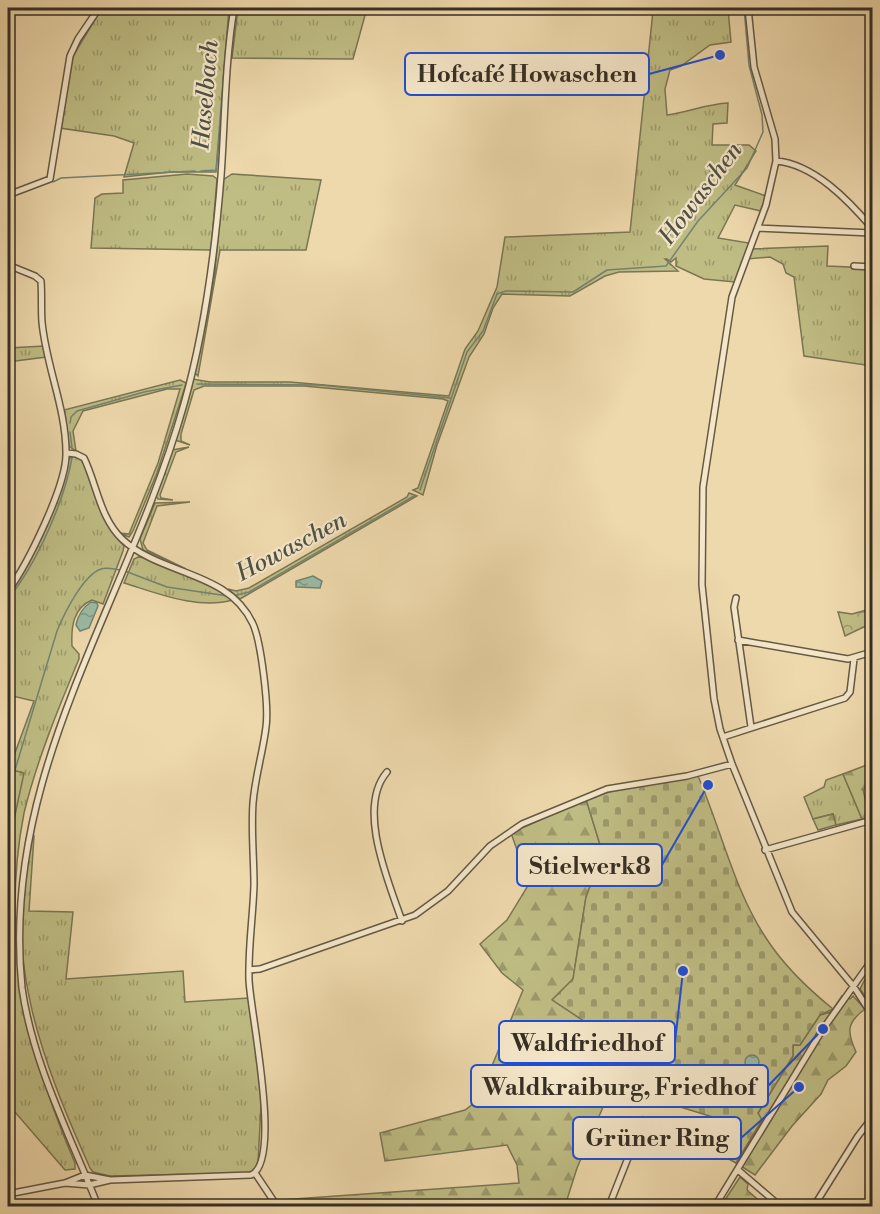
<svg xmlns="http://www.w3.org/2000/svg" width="880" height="1214" font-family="'Libre Bodoni',serif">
  <defs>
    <pattern id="grass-tufts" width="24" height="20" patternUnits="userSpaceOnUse" patternTransform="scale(1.5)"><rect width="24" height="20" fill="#bfbd84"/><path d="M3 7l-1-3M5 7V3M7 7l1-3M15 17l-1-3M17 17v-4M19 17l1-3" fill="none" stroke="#9c9a6c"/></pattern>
    <pattern id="forest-firs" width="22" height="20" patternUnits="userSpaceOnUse" patternTransform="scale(1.5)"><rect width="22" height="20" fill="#bfbd84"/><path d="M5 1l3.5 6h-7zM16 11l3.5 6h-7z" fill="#9c9a6c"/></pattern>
    <pattern id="cemetery-stones" width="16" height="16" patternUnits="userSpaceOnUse" patternTransform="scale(1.5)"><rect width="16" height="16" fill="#bfbd84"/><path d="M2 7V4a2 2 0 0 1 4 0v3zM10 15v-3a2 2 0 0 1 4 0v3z" fill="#9c9a6c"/></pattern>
    <pattern id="park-crowns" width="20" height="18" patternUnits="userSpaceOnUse" patternTransform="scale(1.5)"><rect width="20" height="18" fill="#bfbd84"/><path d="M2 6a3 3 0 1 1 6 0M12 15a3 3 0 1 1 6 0" fill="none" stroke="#9c9a6c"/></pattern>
    <pattern id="water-ripples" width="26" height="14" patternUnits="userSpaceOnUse" patternTransform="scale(1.5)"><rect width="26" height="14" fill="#9bbba4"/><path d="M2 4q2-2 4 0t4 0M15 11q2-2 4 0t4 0" fill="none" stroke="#7f9885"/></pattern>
  </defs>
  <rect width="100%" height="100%" fill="#eed9ac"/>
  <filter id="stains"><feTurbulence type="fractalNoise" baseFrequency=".00333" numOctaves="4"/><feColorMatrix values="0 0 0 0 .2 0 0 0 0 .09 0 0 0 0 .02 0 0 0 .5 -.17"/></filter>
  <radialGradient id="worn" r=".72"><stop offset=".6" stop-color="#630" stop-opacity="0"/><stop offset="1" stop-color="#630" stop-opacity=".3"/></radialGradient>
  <path fill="url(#grass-tufts)" stroke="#7a7654" stroke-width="1.5" d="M102 8H231L216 172H171L124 177 134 143 114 136 60 128 73 56Z
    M238 8H367L353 59 232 58Z
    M728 9 731 42 710 45 681 66 670 70 665 89 667 115C688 112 707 104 728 103L727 123 713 124 712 145H749L756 151 735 185 766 196 761 211 735 205 718 238 749 243 735 282 704 279 676 266V258L671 262 667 259H665L678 271 619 272 605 276 570 296 502 294 493 308 484 334 469 357 437 445 423 495 413 490 418 488 448 401 443 399 304 386H204L194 390 181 434V441L190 445 175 440 193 379 210 382H290L449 396 465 349 478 331 497 287 505 237 630 232 653 11Z
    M187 174 213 176 217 179 211 250 91 248 95 198 102 194 123 193V180Z
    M232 174 321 180 306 250H220L198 376 195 373 214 281 223 180Z
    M828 246 827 266 872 268V366L804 356 794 277 786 273 783 264 770 257 747 259 751 249Z
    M44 346 46 357 8 362V348Z
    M180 380 186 383 185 387 157 473 133 531 129 537 119 533 129 534 158 463 180 389H167L83 411 73 431 76 451 69 446 64 410Z
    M189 447 176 452 160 495 161 498 173 500 158 499 156 496 172 450Z
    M74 456 79 457C99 480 100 517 124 546L123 551 103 604 92 600C73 608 71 627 72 646L79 654V659C58 709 37 760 24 813 0 937 26 1049 75 1163V1169L65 1170 15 1112 8 1113V848L23 773 8 769V761H12L34 701 8 695V594L23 572 61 489 68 460Z
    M409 493 417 496 240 599 228 589 236 591 249 588 407 497Z
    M190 502 157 506 143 543 147 550 186 569 143 550 140 539 155 503Z
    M138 557C161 559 217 584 233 600 198 610 157 593 124 583L134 559Z
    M843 774 862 819 836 825 833 814 813 819 804 797 824 787 826 780Z
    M27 835 34 836 29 911 73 912 66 979 183 971 185 1002 249 998 262 1086 258 1163 254 1171 244 1173 110 1176 93 1172 90 1168C40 1057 4 959 27 835Z"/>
  <path fill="url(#forest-firs)" stroke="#7a7654" stroke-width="1.5" d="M872 763V787L863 789 869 818 862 819 843 774Z
    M8 769 24 773 8 848Z
    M586 799 605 861 596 871 586 897 573 979 553 1000 590 1025 606 1048 612 1086 577 1168 565 1206H280L278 1204 280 1200 519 1183 517 1165 507 1145 385 1161 380 1133 465 1110 478 1100 523 990 502 973 480 944 507 920 529 884 511 833Z
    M833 814 836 825 818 830 813 819Z
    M872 966V1004L871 1005 860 989Z
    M842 996 850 999 853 996 865 1009C846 1023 847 1032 856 1052L846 1066 828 1080 821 1094 792 1126 755 1175 736 1163 762 1121 758 1113 793 1056V1045H800L820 1015 831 1012Z
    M740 1177 748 1184 747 1190 765 1206H721Z"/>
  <path fill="url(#cemetery-stones)" stroke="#7a7654" stroke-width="1.5" d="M698 776C721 829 734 890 766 938 784 966 807 988 833 1009L820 1015 800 1045H793V1056L758 1113 762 1120 736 1163 706 1147 716 1118 612 1086 606 1048 590 1025 552 1000 573 979 586 897 596 871 605 861 586 799 633 785Z"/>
  <path fill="url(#park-crowns)" stroke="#7a7654" stroke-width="1.5" d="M867 610 872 623 845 636 838 612 852 614Z"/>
  <path fill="url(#water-ripples)" stroke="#738371" stroke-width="1.5" d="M313 576 322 581 320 588 296 587V581Z
    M91 602 97 603 98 606 89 628 80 631 76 625C78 615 82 608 91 602Z
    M745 1062a7 7 0 1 1 14 0a7 7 0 1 1-14 0Z"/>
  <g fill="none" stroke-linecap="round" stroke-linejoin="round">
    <path stroke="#738371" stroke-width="1.5" d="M201 171 216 170 229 8
      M53 182 61 178 195 171
      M197 384 320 385 450 398
      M70 423 71 417 77 411 144 392 182 385
      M70 432 72 447
      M420 490 467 352 483 331 497 294 506 291 573 292 607 270 666 266 698 221 747 168 763 132 762 115 749 65 744 8
      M125 571 167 587 228 596
      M233 596 249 592 414 496
      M8 599C36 565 64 502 72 458
      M8 793 57 631C64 614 83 575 101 569 106 567 114 569 120 570"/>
    <g stroke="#645946" stroke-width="8">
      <path id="minor" d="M748 8 754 67 775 139 776 161 766 205 732 297 703 487 702 585 714 699 720 729 732 764 792 912 854 987 872 1015
        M776 161C814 164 849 201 872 228
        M8 195 50 179 70 56 78 39 99 8
        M759 228 872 233
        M8 265 35 276 41 281C42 295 41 309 42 322 46 366 66 408 66 453 67 485 27 565 8 591
        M854 266 872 267
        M736 598 734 607 751 727
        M869 607 872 614
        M738 640 848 659 872 652
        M723 737 845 698 850 692 854 659
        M387 772C356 808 389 883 402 921
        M765 850 872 820
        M249 970 260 969 415 915 448 891 490 846 522 824 607 789 687 776 732 764
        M738 1170 780 1206
        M255 1173 277 1206
        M65 1183 89 1185 110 1180
        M8 1194 65 1183 85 1175 110 1180 251 1175C283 1162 250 1011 249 980 248 948 253 917 254 885 254 858 251 830 253 803 255 777 263 752 266 727 269 706 261 642 253 624 228 570 161 576 122 539 100 518 97 485 84 458L76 454 67 453
        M98 1206C70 1135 33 1065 22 988 0 771 128 604 184 404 205 330 215 253 221 176 225 120 225 63 234 8
        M609 1206 643 1120
        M715 1206 823 1029 872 960
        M814 1206 858 1136 872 1118"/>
    </g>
    <use href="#minor" stroke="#f4e6c9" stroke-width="5"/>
  </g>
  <g text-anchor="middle" stroke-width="4.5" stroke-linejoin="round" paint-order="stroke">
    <g font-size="24" font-style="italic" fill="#4f5144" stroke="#f4e6c9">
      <text transform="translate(205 95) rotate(-85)" y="8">Haselbach</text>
      <text transform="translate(700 193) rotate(-53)" y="8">Howaschen</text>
      <text transform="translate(291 546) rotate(-28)" y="8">Howaschen</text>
    </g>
  </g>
  <path fill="none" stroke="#1d4ed8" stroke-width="2" d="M720 55L649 74M708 785L662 865M683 971L675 1042M823 1029L768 1086M799 1087L741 1138"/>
  <g fill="#1d4ed8" stroke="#f4e6c9" stroke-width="2">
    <circle cx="720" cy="55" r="6"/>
    <circle cx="708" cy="785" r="6"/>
    <circle cx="683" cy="971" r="6"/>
    <circle cx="823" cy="1029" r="6"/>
    <circle cx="799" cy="1087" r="6"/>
  </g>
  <g fill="#f4e6c9" stroke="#1d4ed8" stroke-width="2">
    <rect x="405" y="53" width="244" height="42" rx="6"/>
    <rect x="517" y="844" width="145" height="42" rx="6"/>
    <rect x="499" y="1021" width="176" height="42" rx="6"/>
    <rect x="471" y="1065" width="297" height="42" rx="6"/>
    <rect x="573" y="1117" width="168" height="42" rx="6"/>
  </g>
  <g font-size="24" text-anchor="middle" font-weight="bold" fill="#362e24">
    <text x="527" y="82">Hofcafé Howaschen</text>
    <text x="590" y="874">Stielwerk8</text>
    <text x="587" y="1051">Waldfriedhof</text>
    <text x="619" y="1095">Waldkraiburg, Friedhof</text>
    <text x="657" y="1146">Grüner Ring</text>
  </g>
  <rect width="880" height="1214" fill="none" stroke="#eed9ac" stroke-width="30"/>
  <rect x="9" y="9" width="862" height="1196" fill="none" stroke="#362e24" stroke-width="3"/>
  <rect x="15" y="15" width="850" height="1184" fill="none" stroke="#362e24" stroke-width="1.5"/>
  <rect width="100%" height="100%" filter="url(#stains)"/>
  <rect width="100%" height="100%" fill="url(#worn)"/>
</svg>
